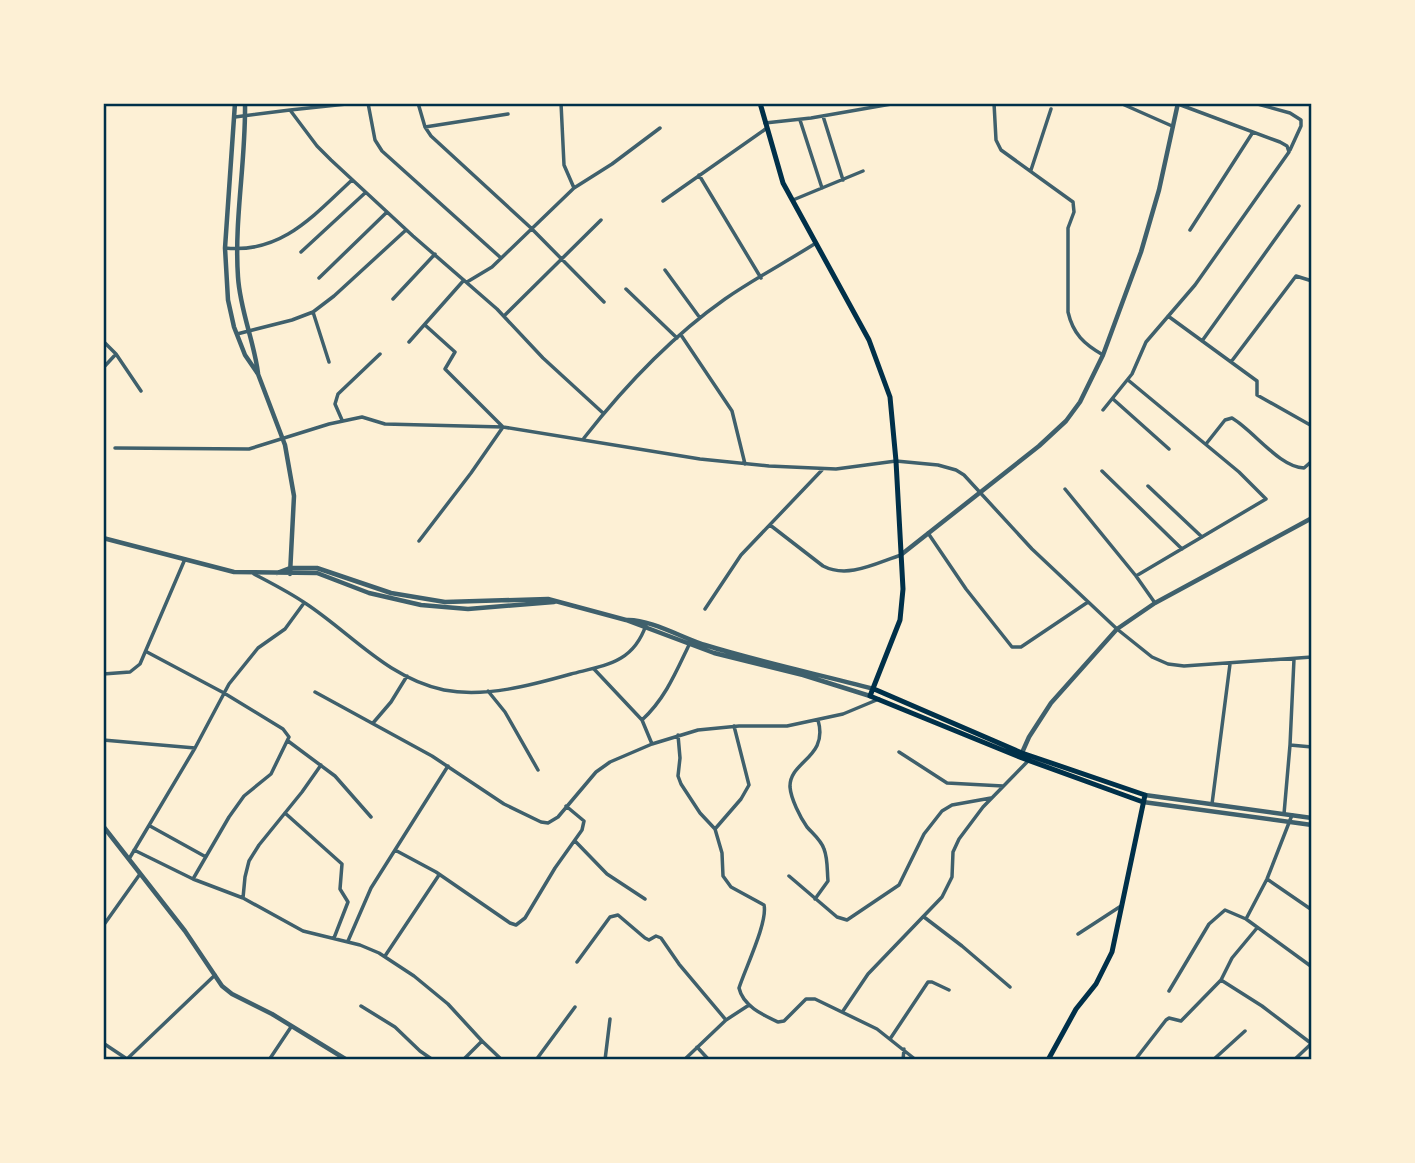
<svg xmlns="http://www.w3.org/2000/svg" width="1415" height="1163" font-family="Ubuntu,sans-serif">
  <rect width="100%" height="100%" fill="#fdf0d5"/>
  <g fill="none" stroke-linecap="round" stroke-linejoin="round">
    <path stroke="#3f606c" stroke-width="3.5" d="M368 103 375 140 382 151 501 258
      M418 103 425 127 431 136 531 228 604 302
      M994 103 996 140 1001 150 1073 202 1074 212 1068 228V312C1073 334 1084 344 1103 355
      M1120 103 1172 126
      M1254 103 1290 113 1301 120V126L1290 150
      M290 110 356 103
      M823 116 843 180
      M235 117 290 110 317 146 331 160 413 236 497 309 543 358 603 413
      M800 120 822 188
      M765 123 811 118 897 103
      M425 127 508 114
      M1031 170 1051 109
      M699 175 761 278
      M574 188 612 164 660 128
      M793 200 863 171
      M663 201 767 128
      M1190 230 1253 132
      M225 248C282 254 314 215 352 180
      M301 252 365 193
      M665 270 700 318
      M319 278 387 212
      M467 282 492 267 574 188 564 165 561 103
      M626 289 677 338
      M393 299 435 254
      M313 312 329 362
      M504 316 601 220
      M1168 316 1257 381V395L1312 426
      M237 334 292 320 313 312 334 296 406 230
      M681 335 732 411 745 464
      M103 341 116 354 141 391
      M1202 341 1299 206
      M409 342 464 280
      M1231 362 1296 276 1312 281
      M103 368 116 354
      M1128 380 1239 472 1266 499 1136 576
      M1113 399 1169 449
      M1103 410 1132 374 1146 342 1195 285 1289 152 1287 146 1280 142 1178 104
      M342 420 335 404 338 394 380 354
      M584 438C624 387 671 337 725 299 754 279 786 262 816 243
      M1206 444 1225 420 1232 418C1254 431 1279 467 1304 468L1312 461
      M115 448 249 449 329 424 362 417 385 424 503 427 700 459 769 466 836 469 896 461 938 465 956 470 964 475 1032 549 1117 629 1152 657 1168 664 1184 666 1312 657
      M1102 471 1182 549
      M1148 486 1202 537
      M1065 489 1136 576 1155 603
      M770 525 823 566C848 579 876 563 901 555
      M928 533 966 589 1012 647H1021L1088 602
      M419 541 471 473 503 427 445 369 455 352 425 325
      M254 574C271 583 289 592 305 603 351 633 387 678 444 690 485 698 532 685 571 674 606 665 633 663 646 625
      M705 609 741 555 822 470
      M147 652 224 693 283 729 289 737 271 774 244 796 229 817 193 879
      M594 669 642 720 652 744
      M103 674 130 672 140 664 185 559
      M488 691 505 712 538 770
      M315 692 432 756 504 804 541 822 548 823 558 817 596 772 610 762 652 744 698 730 739 726H787L843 714 879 699
      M642 720C665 699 676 672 689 645
      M373 723 391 702 407 676
      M678 735 680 758 678 776 681 784 700 813 715 829 722 853 723 876 731 887 764 905C768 922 745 969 739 988 743 1006 763 1015 778 1022L784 1021 806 999H815L877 1029 916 1060
      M103 740 195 748
      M288 741 335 776 371 817
      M1290 745 1312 747
      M899 752 947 783 1003 786
      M1212 804 1230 664
      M285 813 342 864 340 889 348 902 334 938
      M1284 814 1290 745 1294 659
      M150 826 206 857
      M715 829 741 799 749 785 734 726
      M575 841 607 874 645 899
      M134 850 193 879 243 898 303 931 360 945 379 953 414 976 448 1004 482 1041
      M395 850 436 872 510 923 516 925 525 918 555 868 582 830 584 821 566 806
      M129 859 195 748 229 684 258 648 285 629 304 603
      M789 876 837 917 847 920 899 885 924 834 942 811 952 805 991 798
      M1267 879 1312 910
      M243 898 245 877 249 861 259 845 302 792 321 765
      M815 899 828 881C827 871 828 859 824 849 821 840 813 834 807 827 800 817 791 799 790 787 789 761 829 758 818 720
      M924 917 962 946 1010 987
      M1246 919 1267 879 1292 815
      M103 926 140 874
      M1078 934 1121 906
      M348 941 371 888 448 766
      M385 956 439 875
      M577 962 610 917 618 915 645 938 649 940 656 936 661 938 679 964 726 1020
      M1221 980 1262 1006 1312 1044
      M1169 991 1209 924 1225 910 1246 919 1312 967
      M361 1006 395 1027 420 1051 433 1060
      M843 1011 868 974 942 897 952 877 953 852 959 839 983 807 1028 761
      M890 1039 928 982H932L949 990
      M103 1043 127 1059
      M697 1047 709 1060
      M126 1060 215 975
      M269 1060 291 1027
      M463 1060 482 1041 502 1060
      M536 1060 575 1007
      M605 1060 610 1019
      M684 1060 726 1020 749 1005
      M903 1060 904 1049
      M1135 1060 1166 1020 1169 1018 1181 1021 1221 980 1232 958 1257 928
      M1213 1060 1245 1031
      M1294 1060 1311 1044"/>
    <path stroke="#3f606c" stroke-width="4.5" d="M235 103 225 248 228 300 234 327 245 355 258 374 285 445 294 496 290 574
      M245 103C246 161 234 219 238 277 240 310 254 341 258 373
      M103 538 234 572 317 573 369 593 421 605 468 609 554 602
      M902 554 1039 446 1066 421 1080 402 1103 355 1141 252 1159 190 1178 103
      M277 573 290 568H317L391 593 445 602 548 599 626 620 714 653 803 675 870 696
      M627 620C649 619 683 638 705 645 760 662 817 674 874 689
      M1021 755 1029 737 1051 703 1117 629 1155 603 1312 518
      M1145 795 1312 818
      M1143 802 1312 825
      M103 826 185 931 222 986 232 994 272 1014 347 1060"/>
    <path stroke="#003049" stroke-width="5" d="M760 103 783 183 869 340 890 397 896 461 903 589 900 620 870 696 1022 758 1143 802
      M874 689 1022 753 1145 795 1112 952 1096 984 1076 1009 1048 1060"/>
  </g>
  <rect width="1415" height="1163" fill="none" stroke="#fdf0d5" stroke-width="210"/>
  <rect x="105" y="105" width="1205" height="953" fill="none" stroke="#003049" stroke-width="2.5"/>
</svg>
